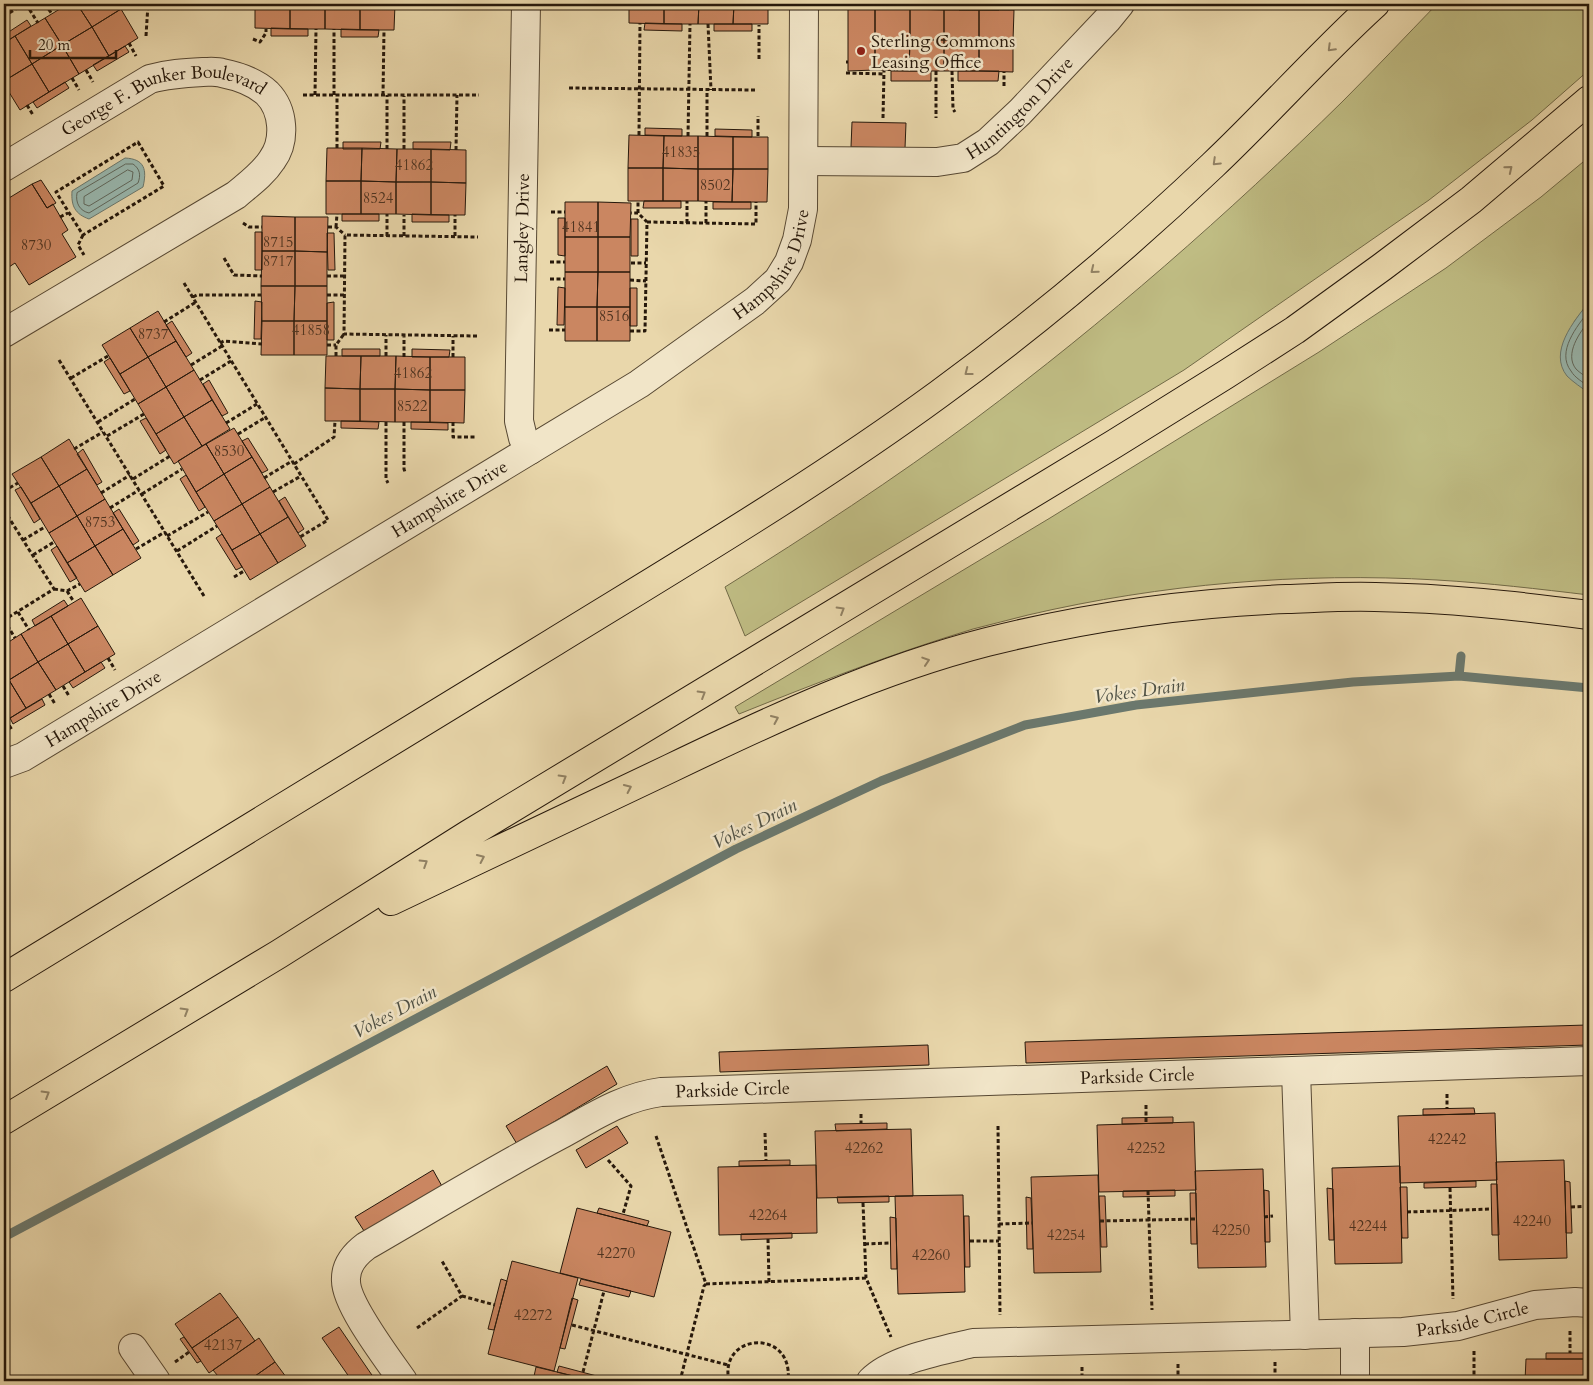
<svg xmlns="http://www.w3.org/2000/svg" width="1593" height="1385" font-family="Cardo,serif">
  <rect width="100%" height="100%" fill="#e9d7ab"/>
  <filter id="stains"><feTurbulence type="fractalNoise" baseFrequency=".004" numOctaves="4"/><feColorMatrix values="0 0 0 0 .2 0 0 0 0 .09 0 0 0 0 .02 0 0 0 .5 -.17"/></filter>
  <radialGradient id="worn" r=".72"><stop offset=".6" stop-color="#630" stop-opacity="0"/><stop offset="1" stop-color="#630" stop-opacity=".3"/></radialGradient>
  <path fill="#bfbc83" stroke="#726a47" d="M1437 4H1589V70L1532 120 1429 200 1184 370 745 636 725 587C810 534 894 479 975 419 1105 322 1228 214 1343 101 1375 69 1406 36 1437 4Z
    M1589 157V302L1574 322 1568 376 1589 393V595C1539 589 1488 583 1437 580 1301 572 1161 584 1028 615 1010 620 991 624 973 629 894 653 816 683 739 714L735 707 1050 518 1319 352 1446 268 1541 197Z"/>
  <path fill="#99b8af" stroke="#6b786d" d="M125 158C145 159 147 170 143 187L89 219C75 214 71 206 72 191Z
    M1589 302V393C1582 388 1573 382 1567 376 1548 352 1574 321 1589 302Z"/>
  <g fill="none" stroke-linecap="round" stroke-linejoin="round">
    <path stroke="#60685d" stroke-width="1" d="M126 164H133C140 169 141 175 138 183L89 213C80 211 75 203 77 193Z
      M128 170 133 172 132 180 89 206 84 204V197Z
      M1589 311C1577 326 1556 352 1571 371 1575 378 1583 382 1589 387
      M1589 321C1580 332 1564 354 1576 369 1580 373 1585 376 1589 379"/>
    <path stroke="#6b786d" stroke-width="9" d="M1459 676 1461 656
      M4 1237 736 849 881 781 1025 725 1136 705 1353 682 1459 676 1589 688"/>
  </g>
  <path fill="#ca8661" stroke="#26180b" d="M68 4H77L92 27 62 45 45 18Z
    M77 4H118L121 9 92 27Z
    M255 4H290V29L255 28Z
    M290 4H325V29H290Z
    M325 4H360V30L325 29Z
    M360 4H395L394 30H360Z
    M629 4H664V24L629 23Z
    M664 4H699L698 24H664Z
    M699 4H734L733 24H698Z
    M734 4H768V24H733Z
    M891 4H931V9H891Z
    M958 4H999V10H959Z
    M1017 4H1048V7H1017Z
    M1048 4H1080L1079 7H1048Z
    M121 9 138 38 109 56 92 27Z
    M848 9H875V70L848 71Z
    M875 9H910V40H875Z
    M910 9 944 10V40H910Z
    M944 10H979V40H944Z
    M979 10H1014L1013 41 979 40Z
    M45 18 62 45 32 64 15 36Z
    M27 20 31 26 4 43V35Z
    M645 23 682 24V31L644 30Z
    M714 24H752V31H714Z
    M92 27 109 56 79 74 62 45Z
    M271 28 308 29V36H271Z
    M341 29 379 30 378 37H341Z
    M15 36 32 64 4 81V43Z
    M875 40H910L909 71 875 70Z
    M910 40H944V71H909Z
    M944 40H979V71H944Z
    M979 40 1013 41V72L979 71Z
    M62 45 79 74 49 92 32 64Z
    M125 46 129 52 97 71 93 65Z
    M32 64 49 92 20 110 4 84V81Z
    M891 71H931V81H891Z
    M958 71H999L998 81H958Z
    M65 82 69 88 37 108 33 102Z
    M852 122 906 123 905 148 851 147Z
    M645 128 682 129V136L645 135Z
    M715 129 752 130V137L715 136Z
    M629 135 664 136 663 168H628Z
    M664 136H698V169L663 168Z
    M698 136 733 137V169H698Z
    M733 137H768V169H733Z
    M343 142H381L380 149H343Z
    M413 142H451L450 150 413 149Z
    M327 148H362L361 181H326Z
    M362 148 397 149 396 182 361 181Z
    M397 149H431V182H396Z
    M431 149 466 150V183L431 182Z
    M628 168H663V201H628Z
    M663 168 698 169V201H663Z
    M698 169H733L732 202 698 201Z
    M733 169H768L767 202H732Z
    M41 180 56 203 47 208 32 184Z
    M326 181H361V214H326Z
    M361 181 396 182V214H361Z
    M396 182H431V215L396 214Z
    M431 182 466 183 465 215H431Z
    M32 184 47 208 53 204 68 230 62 234 76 257 29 285 15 263 9 267 4 259V201Z
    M644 201H681V208H643Z
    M565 202H598V237H565Z
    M598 202 631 203 630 237H598Z
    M713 202H751V209H713Z
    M342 214H379V221H342Z
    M412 214 449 215V222H412Z
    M262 216 295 217V251H262Z
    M295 217H328L327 252 295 251Z
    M558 218H565V256L558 255Z
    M631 219H638V256H631Z
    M255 232H262V270H255Z
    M327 233H334L335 270H328Z
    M565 237H598V272H565Z
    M598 237H630V272H598Z
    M262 251H295V286H261Z
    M295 251 327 252V286H295Z
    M565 272H598L597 307H565Z
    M598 272H630V307H597Z
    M261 286H295L294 321H262Z
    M295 286H327V321H294Z
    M558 287 565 288 564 325H557Z
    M630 288H637V326H630Z
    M255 301 262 302 261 339H254Z
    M334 302V340H327V303Z
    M565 307H597V341H565Z
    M597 307H630V341H597Z
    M158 311 176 341 148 357 130 328Z
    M172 321 192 353 186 357 166 325Z
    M262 321H294V355H261Z
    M294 321H327V355H294Z
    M130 328 148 357 120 374 102 345Z
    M176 341 194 370 166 387 148 357Z
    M342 349H380V356H342Z
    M412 349 450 350 449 357H412Z
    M326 356H361L360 389 325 388Z
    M361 356H396L395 389H360Z
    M396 356 430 357V390L395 389Z
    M148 357 166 387 138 404 120 374Z
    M430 357H465V390H430Z
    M110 358 130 391 124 394 104 362Z
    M194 370 212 400 184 417 166 387Z
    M209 380 228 413 222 416 203 384Z
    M166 387 184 417 156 434 138 404Z
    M325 388 360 389V421H325Z
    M360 389H395V422L360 421Z
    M395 389 430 390V422H395Z
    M430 390H465L464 423 430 422Z
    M212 400 230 429 202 446 184 417Z
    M184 417 202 446 174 464 156 434Z
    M146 418 166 450 160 454 140 421Z
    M341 421 379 422 378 429 341 428Z
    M411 422 448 423V430L411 429Z
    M234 428 252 457 224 474 206 444Z
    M248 438 268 470 262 473 242 441Z
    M69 439 87 469 59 486 41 457Z
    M206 444 224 474 196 492 178 461Z
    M83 449 102 482 97 485 77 454Z
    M41 457 59 486 31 503 12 474Z
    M252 457 270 487 242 504 224 474Z
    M87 469 105 499 77 516 59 486Z
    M224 474 242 504 214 521 196 492Z
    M186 475 205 507 199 511 180 479Z
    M59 486 77 516 49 533 31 503Z
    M21 487 40 519 34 523 15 490Z
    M270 487 288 517 260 534 242 504Z
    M285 497 304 529 298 533 279 501Z
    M105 499 123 529 95 546 77 516Z
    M242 504 260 534 232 550 214 521Z
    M119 509 139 541 133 545 113 513Z
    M77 516 95 546 67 563 49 533Z
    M288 517 306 546 278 563 260 534Z
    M123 529 141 558 113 575 95 546Z
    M222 534 242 567 236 570 216 538Z
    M260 534 278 563 250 580 232 550Z
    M57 546 77 578 70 582 51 550Z
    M95 546 113 575 85 592 67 563Z
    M81 598 98 626 68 644 51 616Z
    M64 600 68 606 35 626 32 620Z
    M51 616 68 644 38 662 21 634Z
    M98 626 115 654 85 672 68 644Z
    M21 634 38 662 9 680 4 672V645Z
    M68 644 85 672 56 690 38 662Z
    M38 662 56 690 26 708 9 680Z
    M101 662 105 668 73 688 69 682Z
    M9 680 26 708 4 722V683Z
    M42 699 45 705 13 724 10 718Z
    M1587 1025 1588 1045 1026 1063 1025 1042Z
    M928 1045 929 1065 720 1072 719 1052Z
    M607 1066 617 1084 517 1144 506 1126Z
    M1474 1108 1475 1114 1423 1115V1109Z
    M1495 1113 1497 1180 1400 1183 1398 1116Z
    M1173 1117V1123L1122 1124V1118Z
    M1194 1122 1196 1190 1099 1192 1097 1125Z
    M887 1123V1129L836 1131 835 1124Z
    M617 1126 628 1143 586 1168 576 1150Z
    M911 1129 913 1196 817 1198 815 1131Z
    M790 1160V1165L739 1166V1161Z
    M1564 1160 1567 1258 1499 1260 1496 1162Z
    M816 1165 817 1233 719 1235 718 1167Z
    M1400 1166 1402 1263 1335 1264 1332 1168Z
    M1263 1169 1266 1267 1198 1268 1195 1171Z
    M433 1170 443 1188 366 1234 355 1217Z
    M1098 1175 1101 1272 1034 1273 1031 1177Z
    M1476 1181V1187L1424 1188V1183Z
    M1565 1181 1570 1182 1572 1233H1566Z
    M1491 1184H1497L1499 1235H1492Z
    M1400 1187H1407L1408 1238H1402Z
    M1327 1188 1333 1189 1334 1240H1329Z
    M1175 1190V1196L1123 1197V1191Z
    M1264 1190 1269 1191 1270 1242H1265Z
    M1190 1193H1196L1197 1244H1191Z
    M963 1195 965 1292 898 1294 895 1196Z
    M889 1196V1202L838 1203 837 1197Z
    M1099 1196H1105L1107 1247H1101Z
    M1026 1197 1031 1198 1033 1249H1027Z
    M577 1208 671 1232 654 1297 560 1273Z
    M599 1208 649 1221 647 1226 597 1213Z
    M964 1216H969L970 1267H965Z
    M890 1217 896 1218 897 1269H891Z
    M792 1233V1238L741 1240V1234Z
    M512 1261 578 1278 554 1371 488 1354Z
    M501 1279 507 1281 494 1330 488 1329Z
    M581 1279 631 1291 629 1297 579 1285Z
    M220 1293 238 1317 192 1348 175 1324Z
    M572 1298 578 1300 565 1349 560 1348Z
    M238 1317 255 1341 209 1373 192 1348Z
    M339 1327 376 1381H352L322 1338Z
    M184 1337 201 1361 197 1363 180 1339Z
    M259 1338 275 1362 248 1381H222L213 1370Z
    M1546 1353H1589V1359H1546Z
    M1526 1359H1589V1381H1525Z
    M275 1362 289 1381H248Z
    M559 1366 608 1379V1381H593L557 1372Z
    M536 1367 557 1372 593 1381H533Z"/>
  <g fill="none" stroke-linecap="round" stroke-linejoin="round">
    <g stroke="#574833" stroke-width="30">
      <g id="minor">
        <path d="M526 4 519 421 523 438 530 450"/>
        <path id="s1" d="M804 161 937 162 963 158 988 142 1020 112 1107 20 1120 4"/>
        <path id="s2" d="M4 167 150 79C168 74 184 73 203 72 209 72 216 71 222 73 237 76 255 82 267 93 284 110 286 141 272 160 263 174 249 184 236 195L4 333"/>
        <path id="s3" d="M4 764 23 757 639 384 755 301 778 280 789 262 797 240 803 209 804 4"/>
        <path d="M1296 1071 1305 1335"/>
        <path d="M133 1348 156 1381"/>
        <path id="s4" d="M403 1381C388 1359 346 1305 346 1281 345 1266 354 1255 366 1246 430 1209 494 1170 560 1135 593 1117 623 1097 661 1092L1589 1061"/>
        <path id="s5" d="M871 1381C892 1359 944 1350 973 1343L1403 1332 1458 1326 1535 1305 1575 1302 1589 1303"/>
        <path d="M1355 1381V1333"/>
      </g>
    </g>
    <g stroke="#26180b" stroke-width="30">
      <path id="highway" d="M391 901C484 857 577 812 671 768 773 719 877 670 987 642 1086 617 1185 603 1287 599 1316 598 1346 596 1375 597 1447 598 1518 606 1589 615
        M4 978C188 866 371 754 554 642 684 562 816 484 939 394 1035 324 1127 247 1213 165 1268 113 1319 55 1375 4
        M4 1120 279 954 469 834 1114 444 1225 375 1295 330 1382 267 1471 200 1589 100"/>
    </g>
    <path stroke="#26180b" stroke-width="3" stroke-dasharray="4 2.5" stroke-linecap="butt" d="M26 4 38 23
      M45 4 52 14
      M847 4 885 5
      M953 4V9
      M1004 4V10
      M936 9V4
      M4 16 24 4
      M708 24 711 90
      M146 36 148 4
      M253 39 260 42 266 33V29
      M129 43 136 56
      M759 59V25
      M846 62H848
      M86 70 93 82
      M936 71V118
      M952 71 953 109 955 112
      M846 73 884 74
      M72 78 79 90
      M1004 86V72
      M569 88 756 90
      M303 95H479
      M315 95 316 29
      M334 95V29
      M383 95 384 30
      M27 105 33 115
      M883 118 884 71
      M639 135 640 23
      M688 136 690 24
      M707 136V90
      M758 136V116
      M138 142 164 186 83 235 56 192Z
      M337 148V96
      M387 149V95
      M404 149V96
      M456 150 457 95
      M551 212H565
      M638 213V201
      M60 217 68 213
      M647 222 756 224V202
      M243 223 249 227H262
      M687 223V201
      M706 223V201
      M328 227H336L345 235
      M336 227 337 214
      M83 235 78 245 84 255
      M387 236V214
      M404 236V215
      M455 236V215
      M224 258 234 275 262 276
      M550 262H565
      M631 263H646
      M327 276H344
      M550 279H565
      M630 280 646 281
      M184 283 328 520 300 537
      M327 295H344
      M193 297 197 295H261
      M164 322 196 302
      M549 330H565
      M630 331H645L647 222 638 213H631
      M477 336 344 334 345 235 478 237
      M220 343 224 341 262 344
      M327 345H336
      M336 356V345L344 334
      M386 356V335
      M404 357V335
      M453 357V336
      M59 360 204 596
      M191 365 222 346
      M71 378 108 356
      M200 380 231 361
      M98 422 135 399
      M386 422V479L388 483
      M404 422V469L405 472
      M453 422V437H476
      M226 423 257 404
      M238 434 266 417
      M107 436 144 414
      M74 449 103 432
      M294 464 334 437 335 421
      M264 478 292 461
      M133 479 170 456
      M4 491 18 483
      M273 492 301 476
      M101 493 130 475
      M142 494 182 469
      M110 508 139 490
      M4 510 54 589 4 620
      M167 536 208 512
      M23 540 45 527
      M136 549 165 532
      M177 551 217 526
      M33 555 54 542
      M234 577 244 571
      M54 589 67 591 80 584
      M67 591 74 602
      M18 612 29 630
      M4 620 15 638
      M108 658 115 670
      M63 686 69 696
      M49 694 55 704
      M6 720 12 730
      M1447 1094V1109
      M1146 1105V1124
      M861 1114V1123
      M998 1126 1000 1315
      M765 1133 766 1160
      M656 1136 706 1284 704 1286 680 1381
      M608 1160 631 1186 623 1214
      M1450 1188 1453 1299
      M1148 1191 1152 1310
      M863 1203 866 1278 891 1337
      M1571 1207 1589 1206
      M1407 1212 1492 1209
      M1264 1217 1273 1216
      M1100 1221 1197 1219
      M999 1224 1032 1223
      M768 1239 769 1282
      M970 1241H999
      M865 1244 890 1243
      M706 1284 866 1278
      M462 1296 495 1305
      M572 1325 728 1365
      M417 1328 462 1296 442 1261
      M1570 1331V1353
      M175 1362 189 1352
      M1275 1362V1381
      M1178 1364V1381
      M1082 1367V1381
      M583 1372 604 1291
      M729 1381C718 1333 794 1327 788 1381
      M1474 1381V1349"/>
    <use href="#minor" stroke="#f1e5c8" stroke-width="28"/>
    <use href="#highway" stroke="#e9d7ab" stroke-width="28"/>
  </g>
  <defs><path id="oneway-chevron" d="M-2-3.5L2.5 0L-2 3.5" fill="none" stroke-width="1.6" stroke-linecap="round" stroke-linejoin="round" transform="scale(1.25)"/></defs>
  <g stroke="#918163">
    <use href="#oneway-chevron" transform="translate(1331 48) rotate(135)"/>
    <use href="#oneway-chevron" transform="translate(1216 162) rotate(136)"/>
    <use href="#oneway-chevron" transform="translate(1509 169) rotate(-39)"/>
    <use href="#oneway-chevron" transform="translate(1094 270) rotate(141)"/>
    <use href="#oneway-chevron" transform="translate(968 372) rotate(142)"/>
    <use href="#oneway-chevron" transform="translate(841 610) rotate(-31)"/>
    <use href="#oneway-chevron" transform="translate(926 661) rotate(-18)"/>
    <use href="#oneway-chevron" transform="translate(702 694) rotate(-31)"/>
    <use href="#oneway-chevron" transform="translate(775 719) rotate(-24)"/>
    <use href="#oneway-chevron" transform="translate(563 778) rotate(-31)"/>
    <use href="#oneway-chevron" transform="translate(628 788) rotate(-25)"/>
    <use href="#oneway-chevron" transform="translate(481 858) rotate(-25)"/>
    <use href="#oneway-chevron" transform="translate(424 863) rotate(-32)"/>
    <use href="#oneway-chevron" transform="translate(185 1011) rotate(-31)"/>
    <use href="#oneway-chevron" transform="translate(46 1094) rotate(-31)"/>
  </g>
  <circle fill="#8f2418" stroke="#f1e5c8" stroke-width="2" cx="861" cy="51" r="5"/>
  <g text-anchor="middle" stroke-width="5" stroke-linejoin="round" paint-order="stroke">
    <g font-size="15" fill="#4f3420">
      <text x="681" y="157">41835</text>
      <text x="414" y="170">41862</text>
      <text x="715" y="190">8502</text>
      <text x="378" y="203">8524</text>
      <text x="581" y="232">41841</text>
      <text x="278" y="247">8715</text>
      <text x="36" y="250">8730</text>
      <text x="278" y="266">8717</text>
      <text x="614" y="321">8516</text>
      <text x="311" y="335">41858</text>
      <text x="153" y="339">8737</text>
      <text x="413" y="378">41862</text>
      <text x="412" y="411">8522</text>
      <text x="229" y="456">8530</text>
      <text x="100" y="527">8753</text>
      <text x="1447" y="1144">42242</text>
      <text x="864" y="1153">42262</text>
      <text x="1146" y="1153">42252</text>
      <text x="768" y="1220">42264</text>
      <text x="1532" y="1226">42240</text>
      <text x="1368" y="1231">42244</text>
      <text x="1231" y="1235">42250</text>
      <text x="1066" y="1240">42254</text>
      <text x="616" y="1258">42270</text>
      <text x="931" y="1260">42260</text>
      <text x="533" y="1320">42272</text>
      <text x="223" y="1350">42137</text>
    </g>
    <g font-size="18" fill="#26180b" stroke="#f1e5c8" text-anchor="start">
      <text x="871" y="47">Sterling Commons<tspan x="871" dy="21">Leasing Office</tspan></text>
    </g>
    <g font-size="18" fill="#26180b" stroke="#f1e5c8">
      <text dy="6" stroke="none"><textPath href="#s1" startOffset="235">Huntington Drive</textPath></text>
      <text dy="6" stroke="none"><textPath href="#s2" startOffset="179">George F. Bunker Boulevard</textPath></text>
      <text transform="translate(522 228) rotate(-89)" y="6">Langley Drive</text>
      <text dy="6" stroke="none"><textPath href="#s3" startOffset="924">Hampshire Drive</textPath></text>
      <text dy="6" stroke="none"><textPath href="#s3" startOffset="519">Hampshire Drive</textPath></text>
      <text dy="6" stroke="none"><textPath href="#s3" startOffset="114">Hampshire Drive</textPath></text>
      <text dy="6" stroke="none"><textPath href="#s4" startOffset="969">Parkside Circle</textPath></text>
      <text dy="6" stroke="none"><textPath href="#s4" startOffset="564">Parkside Circle</textPath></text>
      <text dy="6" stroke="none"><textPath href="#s5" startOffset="611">Parkside Circle</textPath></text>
    </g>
    <g font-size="19" font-style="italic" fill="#4e5044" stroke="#f1e5c8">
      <text transform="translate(1139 690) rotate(-8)" y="7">Vokes Drain</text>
      <text transform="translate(754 823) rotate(-26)" y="7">Vokes Drain</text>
      <text transform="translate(394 1011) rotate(-28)" y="7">Vokes Drain</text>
    </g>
  </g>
  <rect width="1593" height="1385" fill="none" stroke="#e9d7ab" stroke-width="20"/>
  <rect x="5" y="5" width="1583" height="1375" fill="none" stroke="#26180b" stroke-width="2.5"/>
  <rect x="10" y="10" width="1573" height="1365" fill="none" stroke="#26180b"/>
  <path d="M30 50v8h86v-8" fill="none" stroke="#26180b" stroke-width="2.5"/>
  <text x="38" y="50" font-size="15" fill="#26180b" stroke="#f1e5c8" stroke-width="4" paint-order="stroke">20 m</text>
  <rect width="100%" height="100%" filter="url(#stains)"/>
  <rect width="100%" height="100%" fill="url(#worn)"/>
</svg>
